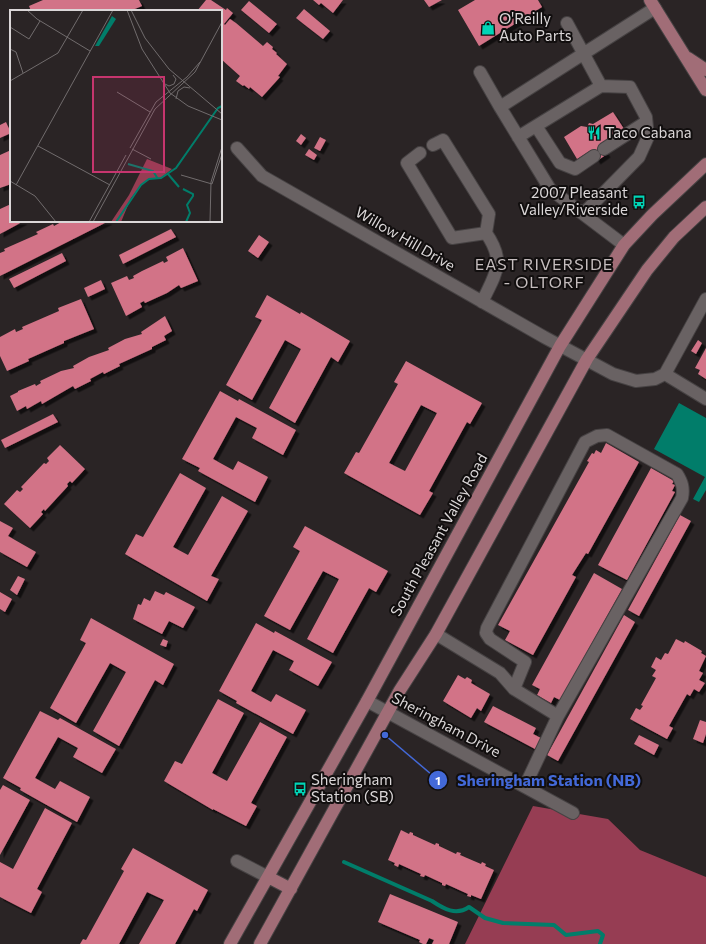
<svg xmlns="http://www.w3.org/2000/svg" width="706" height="944" font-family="Commissioner,sans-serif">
  <defs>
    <filter id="shadow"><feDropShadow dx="3.5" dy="3.5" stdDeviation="0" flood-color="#0009"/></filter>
  </defs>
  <rect width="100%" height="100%" fill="#2a2425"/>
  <path fill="#963d53" d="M533 806 608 819 640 850 706 877V944H465Z"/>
  <path fill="#017d6a" d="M679 403 706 418V490L699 502 693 499 705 477 654 449Z"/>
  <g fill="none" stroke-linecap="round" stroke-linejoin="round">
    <path stroke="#017d6a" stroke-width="4" d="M344 862 432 901C444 909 456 916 469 907L485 918 503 923 554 925 566 935 598 931 603 935 600 944"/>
  </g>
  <path fill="#d27387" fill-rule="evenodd" filter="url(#shadow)" d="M43 0H139L142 6 130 11H31L29 6Z
    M206 0H211L226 10 227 8 233 13 224 24 225 25 230 19 236 23 263 46 267 42 273 47 272 49 277 53 276 54 287 64 278 76 280 77 262 97 250 87 249 89 244 85 243 86 236 81 240 76 221 59V11H197Z
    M313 0H343L333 13 321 3 319 5Z
    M424 0H442L429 7Z
    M475 0H538L542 7 479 46 458 10Z
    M249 1 277 24 269 33 241 10Z
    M304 9 330 31 323 39 296 18Z
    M613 112 624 129 601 144 607 154 597 161 591 150 577 159 564 137 581 126 587 127 589 123 593 124Z
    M6 122 11 133 0 138V125Z
    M301 134 306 138 301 145 296 141Z
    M320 137 326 140 320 151 314 148Z
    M309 149 317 155 314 160 305 155Z
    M11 150V184L0 188V155Z
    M11 204V221H24L0 234V209Z
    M63 221H109L0 276V253L5 251 4 249 38 234 36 232 53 224 54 226Z
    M171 229 176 237 123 264 119 255Z
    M259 235 269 242 258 258 248 251Z
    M183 248 198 281 181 288 179 285 167 293 145 303 144 301 140 303 142 307 126 316 111 283 127 276 129 280 134 278 133 276 142 271 163 261 164 263 168 261 166 257Z
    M62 253 66 261 14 288 9 279Z
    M101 280 105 289 88 297 84 288Z
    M267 295 300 314 301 312 350 341 338 362 331 357 295 423 269 408 301 349 285 340 252 400 226 385 262 320 255 317Z
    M81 299 94 329 64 341V343L28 359 29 361 7 371 0 356V337L15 329 16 332 23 329 22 327 59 311 58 308Z
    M165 316 172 331 164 336 166 340 152 347V349L119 364 120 366 104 374 103 372 90 379 91 381 75 389 73 386 42 404 41 401 27 409 26 406 17 411 10 396 18 392V391L35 384 36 386 41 383 40 381 61 371 74 368 73 366 89 357 109 350 108 348 125 339 142 334 141 332Z
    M698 340 702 343 696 354 691 351Z
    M706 348V379L698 374 700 370 695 368Z
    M406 361 482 403 470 424 467 422 429 491 433 493 420 515 344 473 356 452 359 453 398 384 394 382ZM421 405 437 413 405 471 389 463Z
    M220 391 238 401 239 399 296 430 283 455 252 438 257 428 236 417 213 459 233 470 238 461 268 477 255 502 198 471 200 468 182 459Z
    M53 414 58 422 5 448 1 440Z
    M606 443 639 462 588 554 586 553 572 575 576 577 533 655 505 640 510 631 498 625 589 462 587 461 592 453 594 454 596 450 601 453Z
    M60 445 85 469 72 483 70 481 67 484 68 486 45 511 44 509 41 512 43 514 30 528 4 504 17 490 20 492 23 489 21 487 44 463 46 464 49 461 47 458Z
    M651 468 674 481 672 484 675 485 672 491 675 492 627 580 598 565Z
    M180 473 206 488 173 547 188 555 222 496 248 511 211 576 219 579 207 601 125 554 136 534 143 537Z
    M680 515 691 521 639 616 628 610Z
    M0 521 13 528 8 536 36 552 27 567 0 552Z
    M305 526 388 571 376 592 369 588 333 653 307 639 339 579 323 571 290 630 264 616 300 551 293 547Z
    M594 573 622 589 560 700 554 697 551 703 537 695 540 689 532 685Z
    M18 576 25 579 17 595 10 590Z
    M155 591 164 595 166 592 195 607 183 628 169 621 162 634 133 619 138 604 141 605 144 598 150 601Z
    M0 592 12 599 5 612 0 609Z
    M624 615 635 622 558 761 547 755Z
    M91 618 174 664 163 685 155 680 119 746 93 731 126 672 110 663 76 723 50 708 86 643 80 640Z
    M256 623 274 633 275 631 332 662 318 686 289 670 294 661 273 650 251 691 271 702 276 694 306 710 293 734 236 703 237 701 219 691Z
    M163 639 168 641 166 647 160 645Z
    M676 639 684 643 685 641 702 651 701 653 706 656 699 671 703 673 699 680 705 683 699 692 694 689 690 696 687 694 669 726 673 728 667 739 630 719 636 708 640 710 643 706 641 705 656 678 652 676 656 670 651 667 656 657 661 660 665 653 668 654Z
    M458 675 465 679 467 677 472 680 471 683 490 694 481 711 477 708 471 718 443 701Z
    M218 699 244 713 212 773 227 781 260 722 287 737 251 803 257 806 246 826 213 809V810L164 781 175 761 182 764Z
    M493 706 536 728 533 734 541 738 535 749 484 722Z
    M40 711 58 720 60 718 116 749 102 773 73 757 78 748 58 737 35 778 55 789 60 781 90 797 77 822 20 790 21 788 3 778Z
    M700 720 706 722V734L703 743 693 739Z
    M639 735 659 745 654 755 634 744Z
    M3 785 30 800 0 855V790Z
    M45 808 72 823 37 889 42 892 31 913 0 897V862L13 869Z
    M401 830 409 834 410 832 413 833V835L435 845 436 843 439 844V846L456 854 457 852 461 853 460 855 481 864 482 862 486 864 485 866 494 870 481 899 471 895V897L467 896 468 894 446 884 445 886 442 885V883L425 875 424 877 420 876 421 874 399 864 398 867 394 865 395 863 388 860Z
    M133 848 208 890 197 911 194 909 175 944H139L164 900 147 892 119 944H80L83 939 86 940 124 871 121 869Z
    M390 894 458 922 449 944H432L434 940 429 938 426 944H423L419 942 420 940 378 922Z"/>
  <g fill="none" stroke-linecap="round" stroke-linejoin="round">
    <g stroke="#464243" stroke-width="14">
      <path id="minor" d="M567 23 601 86
        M480 72 500 107
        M536 126 560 163 575 169 594 156
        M518 137 601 86 630 87 646 117 648 137 639 157 583 214
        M237 148 262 176 544 337 613 374 636 381 655 379 665 374 706 299
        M604 149 646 122
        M420 153 407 163 452 238 486 233 489 214 443 140 433 145
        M624 245 550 189 500 107 655 8
        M482 302C496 273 506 262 486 233
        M665 374 706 399
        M436 634 500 673 514 689
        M367 701 573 813
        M525 786 558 716 682 498C684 488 682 482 677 474L607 435 597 436 585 442 487 628 486 633 490 639 525 662 514 689 558 716
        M237 861 268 877"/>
    </g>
    <g stroke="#464243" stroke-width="14">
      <path id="major" d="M650 0 706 90
        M688 58 706 70
        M268 877 291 889
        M230 944 367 701 560 346 624 245 652 215 706 164
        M260 944 400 690 436 634 587 359 647 270 674 237 706 207"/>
    </g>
    <use href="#minor" stroke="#696263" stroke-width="12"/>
    <use href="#major" stroke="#a16d77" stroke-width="12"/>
  </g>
  <defs>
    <g id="shop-bare" transform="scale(1.08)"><path d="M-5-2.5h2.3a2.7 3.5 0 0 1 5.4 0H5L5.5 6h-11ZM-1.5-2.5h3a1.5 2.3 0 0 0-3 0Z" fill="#00d5b7" stroke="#110e0e" stroke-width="2.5" paint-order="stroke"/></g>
    <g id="restaurant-bare" transform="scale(1.08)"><path d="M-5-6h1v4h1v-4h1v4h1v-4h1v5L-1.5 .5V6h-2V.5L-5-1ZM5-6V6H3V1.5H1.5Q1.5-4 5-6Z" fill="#00d5b7" stroke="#110e0e" stroke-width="2.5" paint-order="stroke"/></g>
    <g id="bus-bare" transform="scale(1.08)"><path d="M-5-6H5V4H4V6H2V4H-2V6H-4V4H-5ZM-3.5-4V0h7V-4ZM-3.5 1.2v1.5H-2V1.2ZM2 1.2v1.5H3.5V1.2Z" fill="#00d5b7" stroke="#110e0e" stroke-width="2.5" paint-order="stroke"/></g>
  </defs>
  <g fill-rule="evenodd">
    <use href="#shop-bare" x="488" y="28"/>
    <use href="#restaurant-bare" x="594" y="133"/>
    <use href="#bus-bare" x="639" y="202"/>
    <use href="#bus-bare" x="300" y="789"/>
  </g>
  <g text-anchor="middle" stroke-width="4" stroke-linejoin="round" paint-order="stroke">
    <g font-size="15" fill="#dbd7d8" stroke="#110e0e" text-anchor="start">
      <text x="499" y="24">O'Reilly<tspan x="499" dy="17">Auto Parts</tspan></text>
      <text x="605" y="138">Taco Cabana</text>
      <text x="628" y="198" text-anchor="end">2007 Pleasant<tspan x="628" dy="17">Valley/Riverside</tspan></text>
      <text x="311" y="785">Sheringham<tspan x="311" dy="17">Station (SB)</tspan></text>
    </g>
    <g font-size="15" fill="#dbd7d8" stroke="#110e0e">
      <text transform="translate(405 239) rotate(30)" y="5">Willow Hill Drive</text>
      <text transform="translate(439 535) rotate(-61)" y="5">South Pleasant Valley Road</text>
      <text transform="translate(446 725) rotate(28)" y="5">Sheringham Drive</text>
    </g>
    <g font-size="16" letter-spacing="1" fill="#c5bdbe" stroke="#110e0e">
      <text x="544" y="270">EAST RIVERSIDE<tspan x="544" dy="18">- OLTORF</tspan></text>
    </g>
  </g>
  <g transform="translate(10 10)">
    <rect width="212" height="212" fill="#2a2425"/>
    <path d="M137 149 162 159 151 168 140 169 132 174 121 188 111 212H101L119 185Z" fill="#963d53"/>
    <path d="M102 6 106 9 89 36H85Z" fill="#017d6a"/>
    <path fill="none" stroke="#017d6a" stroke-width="2" d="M118 154 143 161 148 169M158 164 169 177M173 179 183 184V186L177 195 180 203 176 212M106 212 131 175 139 169 151 168 166 158 208 98 212 96"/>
    <path fill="none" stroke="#716c6d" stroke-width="1" d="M17 0 27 9 80 41M117 0 132 39 160 83 178 96 212 110M121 0 135 28 159 59 212 104M0 17 19 29 30 11M0 39 6 42 13 63M0 71 48 43 73 0M153 73 159 76 164 74 166 69 163 65M107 82 140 102M166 89 168 81 174 77 180 78M28 136 100 175M120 138 146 92 177 67 190 52M122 139 141 149M171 165 202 174M0 171 25 186 46 212M202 174 212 144M6 175 103 0M79 212 116 145M83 212 145 99 185 62 212 12M200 212 201 172 212 137"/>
    <path fill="#c6356e" fill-opacity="0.15" stroke="#c6356e" stroke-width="2" d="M83 67H154V162H83Z"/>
    <rect width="212" height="212" fill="none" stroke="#dbd7d8" stroke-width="2"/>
  </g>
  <path fill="none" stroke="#4369d8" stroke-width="1.5" d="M385 735L438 780"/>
  <g fill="#4369d8" stroke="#110e0e" stroke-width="1.5">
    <circle cx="385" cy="735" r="4"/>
    <circle cx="438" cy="780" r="10"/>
  </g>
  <g font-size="12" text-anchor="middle" font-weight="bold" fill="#fff">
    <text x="438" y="785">1</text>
  </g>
  <g font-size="16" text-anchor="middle" font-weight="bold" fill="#4369d8" stroke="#110e0e" stroke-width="4" stroke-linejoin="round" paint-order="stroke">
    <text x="549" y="786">Sheringham Station (NB)</text>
  </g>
</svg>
